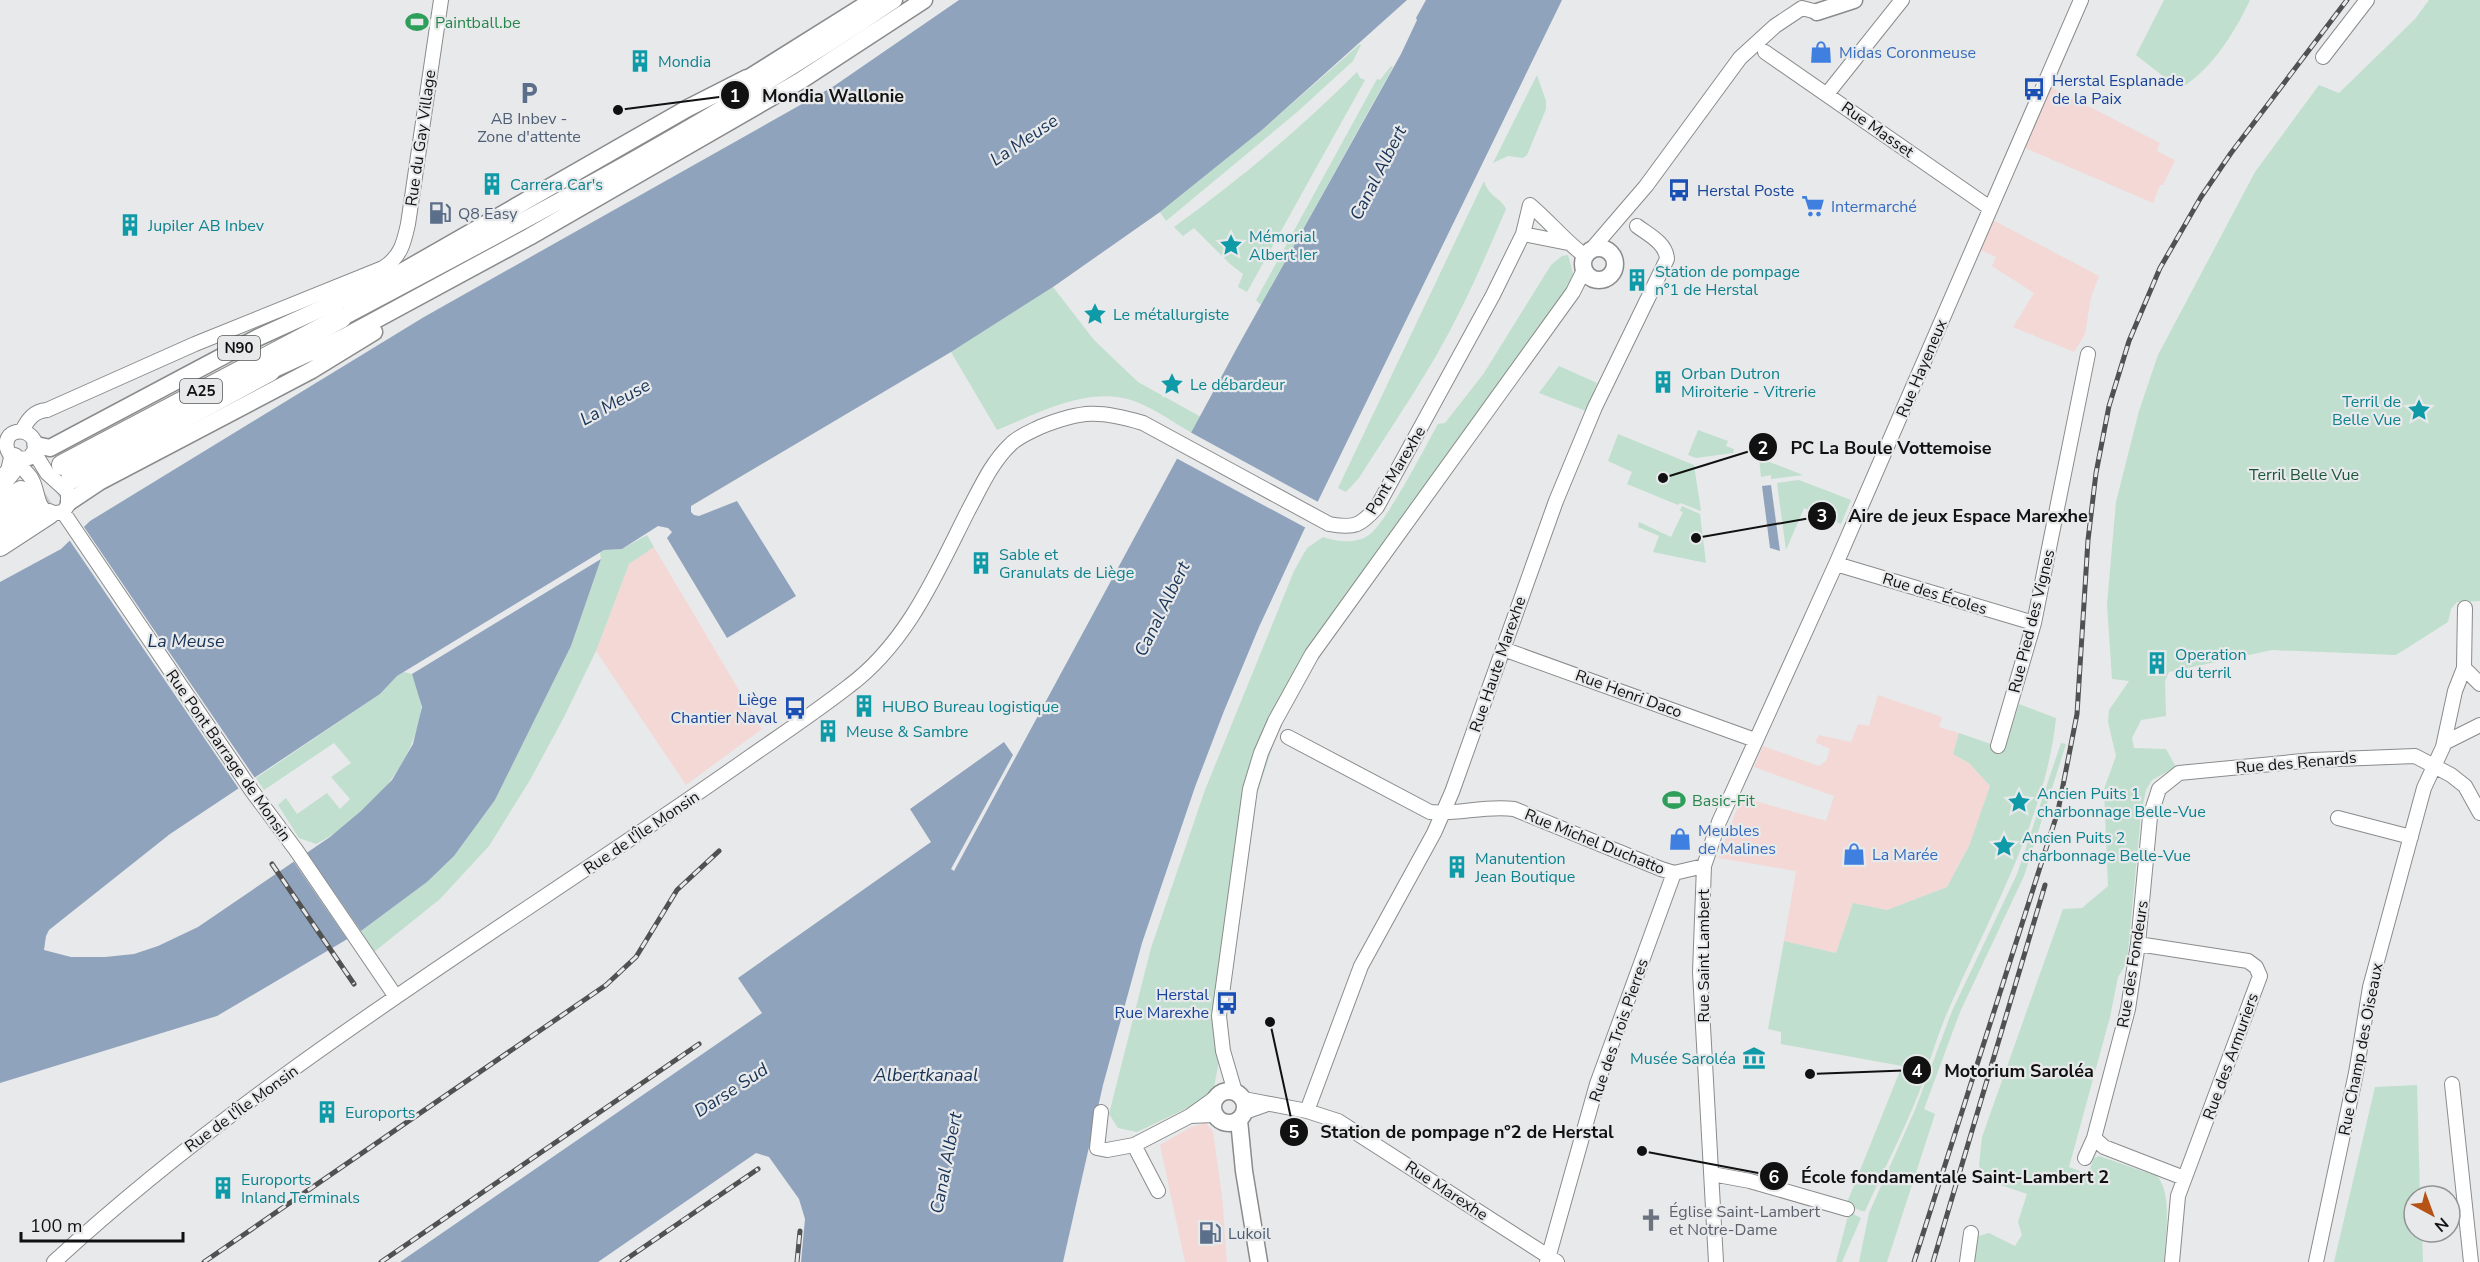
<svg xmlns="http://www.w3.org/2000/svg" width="2480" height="1262" font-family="'Nunito Sans',sans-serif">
  <rect width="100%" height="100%" fill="#e8e9ea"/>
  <path fill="#f3d8d6" d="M2051 87 2160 143 2157 151 2175 160 2163 185H2160L2153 203 2023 147Z
    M1993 220 2099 276 2091 297 2085 334 2074 352 2013 327 2034 293 1992 266 1996 257 1981 250Z
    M654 547 762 729 686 785 596 651 629 564Z
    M1878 695 1942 717 1939 727 1959 733 1953 754 1969 763 1990 786 1969 846 1947 887 1887 910 1853 903 1836 953 1784 941 1796 871 1718 858 1740 801 1746 804 1748 799 1826 821 1834 796 1754 767 1763 746 1819 766 1826 761 1830 749 1815 742 1819 735 1851 742 1858 724 1869 726Z
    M1206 1123 1213 1132 1222 1196 1227 1262H1185L1160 1145 1191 1127Z"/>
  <path fill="#c0dfce" d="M2164 0H2250C2235 32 2213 67 2183 87L2173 84 2136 55Z
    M2429 0H2480V601L2457 602 2451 609 2448 622 2396 655 2272 650 2169 672 2165 681 2166 716 2141 720 2132 738 2134 748 2166 749 2176 767 2152 780 2146 790 2141 814 2127 962 2118 977 2110 1017 2069 1167 2088 1174 2094 1158 2099 1156 2157 1176C2173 1193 2165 1239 2164 1262H1972L1976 1237 1989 1233 2015 1246 2022 1235 2018 1222 2027 1194 1983 1179 1979 1165 1982 1137 2063 909 2082 908 2108 886 2104 789 2116 756 2108 722 2109 710 2129 681 2112 679 2107 604 2116 502 2139 411 2158 355 2255 172 2319 85 2339 93 2415 19Z
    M1360 44 1361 45 1353 61 1296 113 1166 221 1160 212 1262 130Z
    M1391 66 1393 67 1261 305 1256 300 1377 79 1380 80Z
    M1357 72 1360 78 1365 80 1247 292 1238 287 1243 274 1230 264 1194 228 1183 236 1174 227C1239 180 1300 129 1357 72Z
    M1537 75 1546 101V109L1527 155 1523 158 1508 156 1493 163Z
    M1484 181C1490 199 1500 196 1506 209 1491 244 1476 279 1459 313 1431 370 1393 424 1359 478L1346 492 1338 488Z
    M1568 255 1574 277 1542 344 1317 654 1279 727 1256 797 1232 961 1224 1035 1214 1087 1198 1103 1137 1132 1118 1128 1109 1114 1151 948 1205 790 1294 571 1307 548 1323 537C1337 542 1356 544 1369 535 1387 522 1425 447 1438 424L1445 423 1484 373 1551 265 1562 256Z
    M1053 287 1094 340 1138 382 1201 417 1192 433C1173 422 1152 407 1131 400 1087 386 1036 414 997 430L951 352Z
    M1559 366 1597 383 1586 411 1539 393Z
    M1698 430 1728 441 1726 446 1734 449 1733 453 1696 458 1688 455Z
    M1618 434 1694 465 1701 511 1680 503 1678 505 1627 484 1632 472 1608 461Z
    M1759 458 1803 475 1771 479V475L1761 477Z
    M1799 480 1851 500 1841 524 1804 508 1786 550 1777 483Z
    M1682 506 1700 514 1706 563 1653 552 1659 536 1638 527 1639 522 1671 537 1683 512 1680 511Z
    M647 535 654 547 629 564 596 651 564 717 530 780 489 846 440 899 374 952 361 931 427 882 454 856 495 800 571 646 601 559 600 553 604 550 622 549Z
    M404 672 412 674C415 684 422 699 421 710 414 765 365 819 316 844L299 838 278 805 286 798 297 814 327 793 340 809 350 799 331 777 351 763 334 743 264 790 256 778 380 694 397 676Z
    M2019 704 2056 718C2046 817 1990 915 1951 1004 1938 1032 1930 1062 1920 1090 1904 1131 1883 1171 1865 1211H1862L1846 1205 1902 1066 1781 1044V1032L1768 1029 1784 941 1836 953 1853 903 1887 910 1947 887 1969 846 1990 786 1969 763 1953 754 1959 733 2005 749Z
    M2061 743 2066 744 2024 876 1960 1012 1924 1109 1935 1114 1887 1262H1859L1869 1213 1915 1110 1952 1011 2017 874Z
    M2417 1085 2420 1196H2414V1232H2422L2423 1262H2334L2375 1087Z
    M1849 1212 1861 1218 1842 1262H1836Z"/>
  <path fill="#90a3bc" d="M959 0H1407L1262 130 1160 212 1053 287 951 352 691 506V512L694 515 699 516 737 501 796 596 727 638 667 538 672 532 668 528 658 526 622 549 604 550 397 676 380 694 170 834 49 930 46 936 44 950 71 957H105L134 954 158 946 198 927 330 837 361 811 392 780 413 744 422 707 412 674 601 559 571 646 495 800 454 856 427 882 361 931 217 1016 0 1083V582L61 549 90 521 424 317 834 86Z
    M1426 0H1562L1303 532 1259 627 1224 711 1195 787 1142 943 1103 1085 1063 1262H801L805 1219 799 1199 769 1157 756 1153 598 1262H400L762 1013 738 978 931 842 910 809 1004 742 1013 755 951 869 954 871 1238 346 1401 54 1417 20 1416 18Z
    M1771 485 1780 551 1770 548 1762 486Z"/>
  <path fill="#e8e9ea" d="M1190 432 1320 503 1308 529 1176 458Z
    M82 524 257 781 241 792 68 538Z
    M305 850 363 934 349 942 292 859Z"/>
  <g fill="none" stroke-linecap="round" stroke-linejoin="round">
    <path stroke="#c8c9c9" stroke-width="20" stroke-dasharray="20 10" stroke-linecap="butt" d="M29 505 71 479"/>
    <g stroke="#8a8b8c" stroke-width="16">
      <path id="minor" d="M1765 52 1990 208
        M2323 57 2367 0
        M1827 94 1902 0
        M1523 234 1568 243
        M1591 250 1646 186 1740 58 1775 26 1802 8 1817 12
        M22 431C28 419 34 411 47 410L195 344 383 268C401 257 404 242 408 224L441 0
        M16 459 29 458 35 450 34 440C26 426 3 430 7 448 8 456 25 469 31 478 39 491 35 506 49 514L63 512 68 505V492L47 473 34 452
        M63 512 252 791 296 850 396 997
        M1836 564 2034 623
        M1503 649 1755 740
        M2464 668 2480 684
        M1288 737 1430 812C1457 815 1485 805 1514 809L1661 869 1674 873 1704 866
        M2444 743 2480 725
        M1998 746 2034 623 2088 354
        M2338 818 2411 837
        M2138 944 2248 961 2256 967 2260 976 2178 1196 2172 1262
        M2452 1084 2471 1262
        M1235 1092 1223 1051 1219 1016 1250 789 1261 753 1275 721 1312 654 1573 292 1584 270
        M1244 1099 1307 1111 1338 1121 1557 1262
        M1307 1111 1361 966 1434 833 1452 792 1556 501 1595 407 1667 259C1666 243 1649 235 1637 226
        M1101 1112 1097 1148 1107 1150 1134 1145 1158 1191
        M1245 1112 1265 1105
        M1190 1116 1214 1115
        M1134 1145 1190 1116 1215 1098
        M2085 1158 2094 1138
        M1712 1174 1750 1181 1847 1209
        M2184 1178 2104 1147 2094 1138 2128 1009 2138 944 2150 817 2159 789 2179 773 2313 760 2415 756 2451 775 2465 786 2480 813
        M54 1262C266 1067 516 922 751 756 784 733 817 711 849 686 908 642 936 574 968 511 980 489 991 463 1010 445 1017 437 1030 432 1040 427 1082 410 1100 410 1143 423L1329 524C1355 529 1361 525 1377 507L1493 295 1523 234 1530 205C1549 221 1565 241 1585 256
        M1547 1262 1597 1084 1674 873
        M1716 1262 1700 972 1704 866 1719 822 1836 564 2081 0
        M1967 1262 1971 1233
        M2316 1262 2356 1073 2370 987 2424 788 2443 747 2455 691 2464 668 2465 608"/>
    </g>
    <g stroke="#8a8b8c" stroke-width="19">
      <path id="major" d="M1817 12 1854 0
        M739 84 873 0
        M1583 264a16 16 0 1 1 32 0a16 16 0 1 1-32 0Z
        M341 318C528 219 719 119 894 0
        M270 371 346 336 529 237 800 81 924 0
        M36 445 50 448 259 337 398 274 688 108 747 78
        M69 502 99 482 312 370 374 332
        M1213 1107a16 16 0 1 1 32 0a16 16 0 1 1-32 0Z
        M1239 1120 1244 1171 1259 1262"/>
    </g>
    <g stroke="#8a8b8c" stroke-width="22">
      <path id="highway" d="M62 465 341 318
        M71 479 270 371
        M0 484 11 471 14 458
        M0 505 21 491
        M0 524 29 505
        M0 546 49 514"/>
    </g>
    <use href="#minor" stroke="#fff" stroke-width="14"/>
    <use href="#major" stroke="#fff" stroke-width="16"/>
    <use href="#highway" stroke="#fff" stroke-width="20"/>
    <g stroke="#515151" stroke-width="5">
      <path id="rail" d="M272 864 354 984
        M204 1262 606 985 636 957 677 890 719 851
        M381 1262 699 1044
        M622 1262 758 1169
        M797 1262 800 1231
        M1914 1262 2058 811 2077 714 2088 540 2096 473 2109 406 2129 341 2160 268 2201 197 2231 153 2347 0
        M1933 1262 2045 885"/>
    </g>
    <use href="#rail" stroke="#e8e9ea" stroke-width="3" stroke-dasharray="9" stroke-linecap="butt"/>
  </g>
  <defs>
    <g id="stadium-bare" transform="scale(1.8)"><path d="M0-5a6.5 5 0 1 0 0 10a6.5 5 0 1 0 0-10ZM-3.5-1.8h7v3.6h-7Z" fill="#2e9e5b" stroke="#e8e9ea" stroke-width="2.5" paint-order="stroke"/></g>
    <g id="shop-bare" transform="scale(1.8)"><path d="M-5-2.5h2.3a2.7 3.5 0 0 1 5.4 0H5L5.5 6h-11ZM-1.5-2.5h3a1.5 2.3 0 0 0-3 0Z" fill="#3f7fe0" stroke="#e8e9ea" stroke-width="2.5" paint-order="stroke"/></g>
    <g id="building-bare" transform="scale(1.8)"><path d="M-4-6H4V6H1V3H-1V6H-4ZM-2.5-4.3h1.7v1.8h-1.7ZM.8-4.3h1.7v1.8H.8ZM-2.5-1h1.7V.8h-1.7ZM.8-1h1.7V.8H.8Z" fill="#0f9aa8" stroke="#e8e9ea" stroke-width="2.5" paint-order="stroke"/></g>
    <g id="bus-bare" transform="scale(1.8)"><path d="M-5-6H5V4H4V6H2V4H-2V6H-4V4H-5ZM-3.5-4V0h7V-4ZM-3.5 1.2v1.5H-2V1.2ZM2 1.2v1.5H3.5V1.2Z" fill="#1a4fb4" stroke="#e8e9ea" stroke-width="2.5" paint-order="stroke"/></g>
    <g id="parking-bare" transform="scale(1.8)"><path d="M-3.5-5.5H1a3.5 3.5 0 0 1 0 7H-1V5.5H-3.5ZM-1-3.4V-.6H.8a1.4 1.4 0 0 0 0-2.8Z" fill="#5c6f8a" stroke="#e8e9ea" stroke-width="2.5" paint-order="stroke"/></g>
    <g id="supermarket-bare" transform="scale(1.8)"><path d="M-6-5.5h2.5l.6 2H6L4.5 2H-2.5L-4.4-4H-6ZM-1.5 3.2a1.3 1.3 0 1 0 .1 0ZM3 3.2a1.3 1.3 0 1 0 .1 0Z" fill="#3f7fe0" stroke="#e8e9ea" stroke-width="2.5" paint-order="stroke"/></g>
    <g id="fuel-bare" transform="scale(1.8)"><path d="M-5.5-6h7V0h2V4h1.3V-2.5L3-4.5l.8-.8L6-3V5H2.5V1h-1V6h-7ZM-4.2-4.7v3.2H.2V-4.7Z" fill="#5c6f8a" stroke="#e8e9ea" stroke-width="2.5" paint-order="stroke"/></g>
    <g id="sight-bare" transform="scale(1.8)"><path d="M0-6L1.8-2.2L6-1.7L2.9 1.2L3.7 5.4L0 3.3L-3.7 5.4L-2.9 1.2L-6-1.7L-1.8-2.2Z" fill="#0f9aa8" stroke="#e8e9ea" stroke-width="2.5" paint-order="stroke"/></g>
    <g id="museum-bare" transform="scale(1.8)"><path d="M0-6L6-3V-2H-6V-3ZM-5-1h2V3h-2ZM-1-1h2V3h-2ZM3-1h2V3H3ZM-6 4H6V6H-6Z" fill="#0f9aa8" stroke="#e8e9ea" stroke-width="2.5" paint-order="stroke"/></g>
    <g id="church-bare" transform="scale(1.8)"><path d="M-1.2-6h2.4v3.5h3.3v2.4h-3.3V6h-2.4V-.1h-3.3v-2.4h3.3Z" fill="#6b7280" stroke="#e8e9ea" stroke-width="2.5" paint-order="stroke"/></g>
  </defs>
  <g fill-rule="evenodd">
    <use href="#stadium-bare" x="417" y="22"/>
    <use href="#shop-bare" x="1821" y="52"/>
    <use href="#building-bare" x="640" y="61"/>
    <use href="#bus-bare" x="2034" y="89"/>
    <use href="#parking-bare" x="529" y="93"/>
    <use href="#building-bare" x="492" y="184"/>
    <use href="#bus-bare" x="1679" y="190"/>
    <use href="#supermarket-bare" x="1813" y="206"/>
    <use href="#fuel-bare" x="440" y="213"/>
    <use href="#building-bare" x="130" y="225"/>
    <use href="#sight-bare" x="1231" y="245"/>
    <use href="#building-bare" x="1637" y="280"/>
    <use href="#sight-bare" x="1095" y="314"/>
    <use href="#building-bare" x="1663" y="382"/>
    <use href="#sight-bare" x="1172" y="384"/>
    <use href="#sight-bare" x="2419" y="410"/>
    <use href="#building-bare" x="981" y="563"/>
    <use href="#building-bare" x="2157" y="663"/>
    <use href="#building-bare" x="864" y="706"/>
    <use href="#bus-bare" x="795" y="708"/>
    <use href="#building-bare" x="828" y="731"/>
    <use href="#stadium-bare" x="1674" y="800"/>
    <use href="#sight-bare" x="2019" y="802"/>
    <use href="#shop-bare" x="1680" y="839"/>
    <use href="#sight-bare" x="2004" y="846"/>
    <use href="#shop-bare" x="1854" y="854"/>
    <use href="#building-bare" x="1457" y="867"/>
    <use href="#bus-bare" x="1227" y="1003"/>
    <use href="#museum-bare" x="1754" y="1058"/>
    <use href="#building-bare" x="327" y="1112"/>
    <use href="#building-bare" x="223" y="1188"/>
    <use href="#church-bare" x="1651" y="1220"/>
    <use href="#fuel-bare" x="1210" y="1233"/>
  </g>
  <g text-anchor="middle" stroke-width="4.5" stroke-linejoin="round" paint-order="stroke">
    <g fill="#e8e9ea" stroke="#525252" stroke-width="1.5">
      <rect x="218" y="336" width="42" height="24" rx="4.5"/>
      <rect x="180" y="379" width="42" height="24" rx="4.5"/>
    </g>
    <g font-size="15" font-weight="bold" fill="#111">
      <text x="239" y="353">N90</text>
      <text x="201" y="396">A25</text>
    </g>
    <g font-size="16" fill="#27864d" stroke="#e8e9ea" text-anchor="start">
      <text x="435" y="28">Paintball.be</text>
      <text x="1692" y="806">Basic-Fit</text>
    </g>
    <g font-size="16" fill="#366cbe" stroke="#e8e9ea" text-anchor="start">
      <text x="1839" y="58">Midas Coronmeuse</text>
      <text x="1831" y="212">Intermarché</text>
      <text x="1698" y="836">Meubles<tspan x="1698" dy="18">de Malines</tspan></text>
      <text x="1872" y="860">La Marée</text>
    </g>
    <g font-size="16" fill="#0d838f" stroke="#e8e9ea" text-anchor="start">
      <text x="658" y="67">Mondia</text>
      <text x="510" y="190">Carrera Car's</text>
      <text x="148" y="231">Jupiler AB Inbev</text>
      <text x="1249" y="242">Mémorial<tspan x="1249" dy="18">Albert Ier</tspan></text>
      <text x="1655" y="277">Station de pompage<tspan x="1655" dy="18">n°1 de Herstal</tspan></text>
      <text x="1113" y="320">Le métallurgiste</text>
      <text x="1681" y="379">Orban Dutron<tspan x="1681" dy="18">Miroiterie - Vitrerie</tspan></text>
      <text x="1190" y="390">Le débardeur</text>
      <text x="2401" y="407" text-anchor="end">Terril de<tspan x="2401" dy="18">Belle Vue</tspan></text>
      <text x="999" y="560">Sable et<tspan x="999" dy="18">Granulats de Liège</tspan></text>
      <text x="2175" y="660">Operation<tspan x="2175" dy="18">du terril</tspan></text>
      <text x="882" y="712">HUBO Bureau logistique</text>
      <text x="846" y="737">Meuse &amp; Sambre</text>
      <text x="2037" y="799">Ancien Puits 1<tspan x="2037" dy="18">charbonnage Belle-Vue</tspan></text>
      <text x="2022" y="843">Ancien Puits 2<tspan x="2022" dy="18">charbonnage Belle-Vue</tspan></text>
      <text x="1475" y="864">Manutention<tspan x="1475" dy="18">Jean Boutique</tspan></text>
      <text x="1736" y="1064" text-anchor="end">Musée Saroléa</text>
      <text x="345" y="1118">Euroports</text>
      <text x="241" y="1185">Euroports<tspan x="241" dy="18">Inland Terminals</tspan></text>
    </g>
    <g font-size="16" fill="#164399" stroke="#e8e9ea" text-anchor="start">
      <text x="2052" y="86">Herstal Esplanade<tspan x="2052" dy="18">de la Paix</tspan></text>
      <text x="1697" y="196">Herstal Poste</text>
      <text x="777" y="705" text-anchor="end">Liège<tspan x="777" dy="18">Chantier Naval</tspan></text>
      <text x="1209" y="1000" text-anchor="end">Herstal<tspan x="1209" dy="18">Rue Marexhe</tspan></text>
    </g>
    <g font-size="16" fill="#4e5e75" stroke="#e8e9ea" text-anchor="start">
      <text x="529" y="124" text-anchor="middle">AB Inbev -<tspan x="529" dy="18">Zone d'attente</tspan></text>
      <text x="458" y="219">Q8 Easy</text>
      <text x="1228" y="1239">Lukoil</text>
    </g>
    <g font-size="16" fill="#111" stroke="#e8e9ea">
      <text transform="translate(1878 129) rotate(35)" y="6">Rue Masset</text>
      <text transform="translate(420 138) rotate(-82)" y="6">Rue du Gay Village</text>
      <text transform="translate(1921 368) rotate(-67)" y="6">Rue Hayeneux</text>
      <text transform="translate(1395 470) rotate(-59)" y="6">Pont Marexhe</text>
      <text transform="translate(1935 593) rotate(17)" y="6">Rue des Écoles</text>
      <text transform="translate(2031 621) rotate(-76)" y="6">Rue Pied des Vignes</text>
      <text transform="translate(1497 664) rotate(-71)" y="6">Rue Haute Marexhe</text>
      <text transform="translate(1629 693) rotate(20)" y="6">Rue Henri Daco</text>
      <text transform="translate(229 755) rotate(55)" y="6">Rue Pont Barrage de Monsin</text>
      <text transform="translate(2296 762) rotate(-5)" y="6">Rue des Renards</text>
      <text transform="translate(641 832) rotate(-34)" y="6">Rue de l'Île Monsin</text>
      <text transform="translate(1595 841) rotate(22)" y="6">Rue Michel Duchatto</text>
      <text transform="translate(1703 956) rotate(-90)" y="6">Rue Saint Lambert</text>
      <text transform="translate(2132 964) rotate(-81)" y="6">Rue des Fondeurs</text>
      <text transform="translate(1618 1030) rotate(-71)" y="6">Rue des Trois Pierres</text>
      <text transform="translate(2360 1049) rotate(-79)" y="6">Rue Champ des Oiseaux</text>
      <text transform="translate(2230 1056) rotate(-70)" y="6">Rue des Armuriers</text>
      <text transform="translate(241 1108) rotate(-36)" y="6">Rue de l'Île Monsin</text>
      <text transform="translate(1447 1190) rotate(33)" y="6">Rue Marexhe</text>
    </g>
    <g font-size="16" fill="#1a543b" stroke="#e8e9ea">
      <text x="2304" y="480">Terril Belle Vue</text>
    </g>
    <g font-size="16" fill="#5b616d" stroke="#e8e9ea" text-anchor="start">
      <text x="1669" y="1217">Église Saint-Lambert<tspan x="1669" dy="18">et Notre-Dame</tspan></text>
    </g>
    <g font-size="18" font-style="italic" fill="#163256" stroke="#e8e9ea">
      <text transform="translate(1024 140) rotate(-34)" y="6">La Meuse</text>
      <text transform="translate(1378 173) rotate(-63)" y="6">Canal Albert</text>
      <text transform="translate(615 402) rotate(-29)" y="6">La Meuse</text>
      <text transform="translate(1162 609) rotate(-64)" y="6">Canal Albert</text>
      <text x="186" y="647">La Meuse</text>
      <text x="926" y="1081">Albertkanaal</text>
      <text transform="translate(731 1090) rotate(-33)" y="6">Darse Sud</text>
      <text transform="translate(946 1163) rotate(-79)" y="6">Canal Albert</text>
    </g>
  </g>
  <path fill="none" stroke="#111" stroke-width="2" d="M618 110L735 95M1663 478L1763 447M1696 538L1822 516M1810 1074L1917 1070M1270 1022L1294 1132M1642 1151L1774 1176"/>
  <g fill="#111" stroke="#e8e9ea" stroke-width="2">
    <circle cx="618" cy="110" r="6"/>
    <circle cx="1663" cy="478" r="6"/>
    <circle cx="1696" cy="538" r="6"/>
    <circle cx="1810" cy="1074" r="6"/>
    <circle cx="1270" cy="1022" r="6"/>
    <circle cx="1642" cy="1151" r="6"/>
    <circle cx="735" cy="95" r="15"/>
    <circle cx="1763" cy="447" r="15"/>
    <circle cx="1822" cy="516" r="15"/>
    <circle cx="1917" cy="1070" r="15"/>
    <circle cx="1294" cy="1132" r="15"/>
    <circle cx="1774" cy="1176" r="15"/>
  </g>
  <g font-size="18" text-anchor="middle" font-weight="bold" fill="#fff">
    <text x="735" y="102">1</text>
    <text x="1763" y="454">2</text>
    <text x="1822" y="522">3</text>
    <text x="1917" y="1077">4</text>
    <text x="1294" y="1138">5</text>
    <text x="1774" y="1183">6</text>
  </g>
  <g font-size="18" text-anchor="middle" font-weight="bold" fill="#111" stroke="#e8e9ea" stroke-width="4.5" stroke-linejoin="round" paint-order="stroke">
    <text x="833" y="102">Mondia Wallonie</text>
    <text x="1891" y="454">PC La Boule Vottemoise</text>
    <text x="1968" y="522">Aire de jeux Espace Marexhe</text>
    <text x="2019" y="1077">Motorium Saroléa</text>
    <text x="1467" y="1138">Station de pompage n°2 de Herstal</text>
    <text x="1955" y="1183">École fondamentale Saint-Lambert 2</text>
  </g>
  <g transform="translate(2432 1214) rotate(139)"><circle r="28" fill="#e8e9ea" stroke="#929393" stroke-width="1.5"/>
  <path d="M0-4.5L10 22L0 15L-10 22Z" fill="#b55317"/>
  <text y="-9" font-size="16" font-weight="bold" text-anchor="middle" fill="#111111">N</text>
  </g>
  <path d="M21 1232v9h162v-9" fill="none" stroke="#111111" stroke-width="3"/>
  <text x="30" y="1232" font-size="18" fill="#111111" stroke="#e8e9ea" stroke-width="4.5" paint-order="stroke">100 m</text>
</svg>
